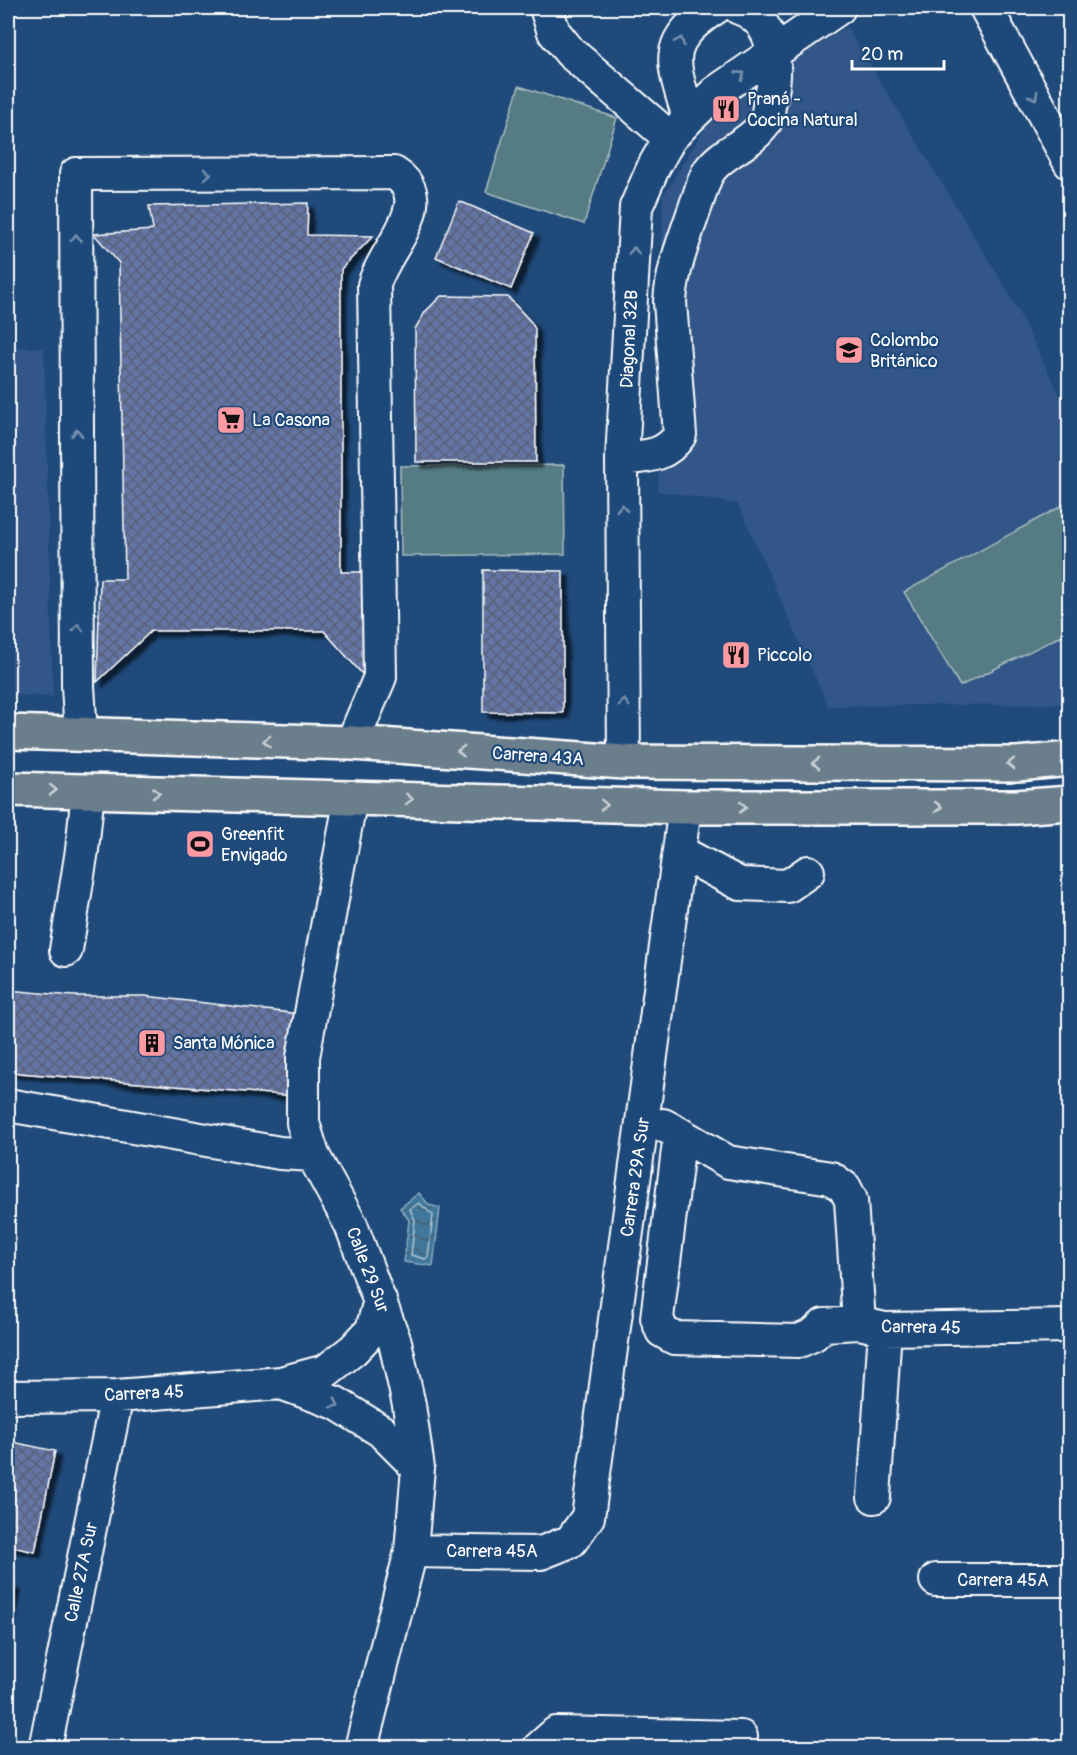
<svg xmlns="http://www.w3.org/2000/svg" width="1077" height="1755" font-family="Pangolin,sans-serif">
  <defs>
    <pattern id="water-waves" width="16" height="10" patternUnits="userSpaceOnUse" patternTransform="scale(1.5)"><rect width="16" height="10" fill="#3f779a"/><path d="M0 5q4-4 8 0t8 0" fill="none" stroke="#465f6f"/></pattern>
    <pattern id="building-cross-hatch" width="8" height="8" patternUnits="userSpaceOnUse" patternTransform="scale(1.5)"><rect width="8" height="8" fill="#6375a4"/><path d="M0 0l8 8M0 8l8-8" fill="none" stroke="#586078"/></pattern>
    <filter id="shadow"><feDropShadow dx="5.5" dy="5.5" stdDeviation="1.5" flood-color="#0009"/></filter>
  </defs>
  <rect width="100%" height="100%" fill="#1f4a7a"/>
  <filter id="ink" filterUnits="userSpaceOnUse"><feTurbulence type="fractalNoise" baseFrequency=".0167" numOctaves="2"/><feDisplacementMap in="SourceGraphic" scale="12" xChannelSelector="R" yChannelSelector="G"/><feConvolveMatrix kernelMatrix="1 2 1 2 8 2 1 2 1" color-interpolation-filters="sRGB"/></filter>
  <g filter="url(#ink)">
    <path fill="#335787" d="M847 27 1010 295 1069 413V704L828 706 738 504 658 491 663 196 728 91Z
      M8 347 44 348 53 697 8 694Z"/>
    <path fill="#547b82" stroke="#aabdc0" stroke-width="1.5" d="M519 86 617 118 584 224 486 192Z
      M564 465 565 554 401 556 400 466Z
      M1069 502V632L960 686 904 592Z"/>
    <path fill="url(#water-waves)" stroke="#8cadc2" stroke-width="1.5" d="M419 1193 429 1205 440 1208 433 1266 404 1262 409 1220 400 1208Z"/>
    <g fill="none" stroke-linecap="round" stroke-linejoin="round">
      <path stroke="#b2c9d7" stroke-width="1.5" d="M419 1203 433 1215 428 1257 425 1259 411 1255 415 1220 410 1209Z"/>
    </g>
    <path fill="url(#building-cross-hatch)" stroke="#fff" stroke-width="1.5" filter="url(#shadow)" d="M459 201 534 233 511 289 436 257Z
      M308 203 307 235 373 236 341 269V572H374L372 685 324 631H151L97 682 100 579H125L119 263 94 234 153 230 149 206Z
      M441 296 508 297 531 322 535 329 536 462H416L415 329 425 312Z
      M483 570 563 571V713L483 712Z
      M8 990 73 996H145L300 1014 293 1096 8 1072Z
      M8 1441 55 1451 35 1552 8 1546Z
      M8 1583 15 1585 8 1625Z"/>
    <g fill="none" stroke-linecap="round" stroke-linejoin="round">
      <g stroke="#fff" stroke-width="36">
        <path id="minor" d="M546 8 554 32 570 52 670 138
          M986 8 1070 163
          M689 118C673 63 660 43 715 8
          M622 459C647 456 665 457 680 435L670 302C672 268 685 238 696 205 700 195 703 180 709 171 722 152 748 145 762 127 767 122 768 113 769 106 778 72 779 21 739 8
          M81 734 78 686 76 174 394 173C439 201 383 250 374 285L380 677 352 743
          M624 762 622 459 636 207 654 166 670 138 689 118 716 92 839 8
          M351 797 303 1057V1123L313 1155 351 1225 395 1342 409 1405 418 1468 411 1551 361 1748
          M680 852 740 884 788 886 808 872
          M66 950 82 850 88 791
          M8 1105 280 1153 313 1155
          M663 1125 680 1134 657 1318 662 1331 674 1338 799 1341 813 1335 824 1325 859 1323
          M680 1134 728 1162 831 1178 845 1188 851 1200 859 1323 885 1329 1070 1326
          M281 1383 336 1403 381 1431 418 1468
          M8 1397 117 1396 281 1383 326 1371 353 1350 372 1330 380 1300
          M874 1497 885 1329
          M411 1551 541 1553 571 1541 588 1517 685 807
          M936 1580H1070
          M45 1748 117 1396
          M539 1748 556 1733 741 1737"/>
      </g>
      <g stroke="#fff" stroke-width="38">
        <path id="major" d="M8 732 352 743 624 762 1017 764 1070 759
          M8 789 685 807H1016L1070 803"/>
      </g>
      <use href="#minor" stroke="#1f4a7a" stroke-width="32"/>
      <use href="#major" stroke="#6b7e8b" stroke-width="33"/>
    </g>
    <defs><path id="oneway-chevron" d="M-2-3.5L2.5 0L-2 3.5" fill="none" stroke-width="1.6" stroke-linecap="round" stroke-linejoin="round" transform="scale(1.5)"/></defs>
    <g stroke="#7992af">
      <use href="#oneway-chevron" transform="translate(680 41) rotate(-68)"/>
      <use href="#oneway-chevron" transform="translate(741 75) rotate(-36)"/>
      <use href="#oneway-chevron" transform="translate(1034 96) rotate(62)"/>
      <use href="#oneway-chevron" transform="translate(207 174)"/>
      <use href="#oneway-chevron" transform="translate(76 238) rotate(-90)"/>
      <use href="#oneway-chevron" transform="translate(634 251) rotate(-87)"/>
      <use href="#oneway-chevron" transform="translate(77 433) rotate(-90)"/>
      <use href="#oneway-chevron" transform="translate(622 508) rotate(-90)"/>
      <use href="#oneway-chevron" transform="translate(78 628) rotate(-90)"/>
      <use href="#oneway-chevron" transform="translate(624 703) rotate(-90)"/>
      <use href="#oneway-chevron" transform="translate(335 1404) rotate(26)"/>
    </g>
    <g stroke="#cbd2d6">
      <use href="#oneway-chevron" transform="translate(267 741) rotate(-178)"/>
      <use href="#oneway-chevron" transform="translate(461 751) rotate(-176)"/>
      <use href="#oneway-chevron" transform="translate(816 763) rotate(-180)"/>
      <use href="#oneway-chevron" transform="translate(1011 764) rotate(179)"/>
      <use href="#oneway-chevron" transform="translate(53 790) rotate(1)"/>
      <use href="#oneway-chevron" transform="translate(156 793) rotate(1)"/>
      <use href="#oneway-chevron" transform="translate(409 799) rotate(2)"/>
      <use href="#oneway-chevron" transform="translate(604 805) rotate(2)"/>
      <use href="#oneway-chevron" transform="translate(743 807)"/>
      <use href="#oneway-chevron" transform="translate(938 807)"/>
    </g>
  </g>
  <defs>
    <g id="restaurant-square" transform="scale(1.5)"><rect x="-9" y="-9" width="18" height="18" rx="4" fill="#ff9aa2" stroke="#1f4a7a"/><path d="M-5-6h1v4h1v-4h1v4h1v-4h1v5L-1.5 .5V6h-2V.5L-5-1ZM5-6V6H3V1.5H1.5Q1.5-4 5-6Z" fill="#111"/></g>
    <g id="university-square" transform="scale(1.5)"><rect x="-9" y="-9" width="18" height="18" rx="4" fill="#ff9aa2" stroke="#1f4a7a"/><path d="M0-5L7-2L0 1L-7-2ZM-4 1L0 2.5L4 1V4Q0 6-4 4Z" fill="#111"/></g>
    <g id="supermarket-square" transform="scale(1.5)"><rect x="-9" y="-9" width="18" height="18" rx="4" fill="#ff9aa2" stroke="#1f4a7a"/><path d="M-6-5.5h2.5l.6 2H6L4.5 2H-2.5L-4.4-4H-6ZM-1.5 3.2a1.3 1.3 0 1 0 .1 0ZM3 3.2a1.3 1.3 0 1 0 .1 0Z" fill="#111"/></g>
    <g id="stadium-square" transform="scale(1.5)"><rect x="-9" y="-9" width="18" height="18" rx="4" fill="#ff9aa2" stroke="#1f4a7a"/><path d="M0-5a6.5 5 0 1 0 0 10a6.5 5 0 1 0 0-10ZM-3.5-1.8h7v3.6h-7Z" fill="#111"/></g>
    <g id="building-square" transform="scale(1.5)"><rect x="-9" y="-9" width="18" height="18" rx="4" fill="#ff9aa2" stroke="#1f4a7a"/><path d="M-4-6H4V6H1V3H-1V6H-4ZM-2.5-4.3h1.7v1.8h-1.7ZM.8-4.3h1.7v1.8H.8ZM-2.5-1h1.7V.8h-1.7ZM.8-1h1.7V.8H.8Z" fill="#111"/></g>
  </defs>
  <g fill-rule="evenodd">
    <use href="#restaurant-square" x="726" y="109"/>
    <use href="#university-square" x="849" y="350"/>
    <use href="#supermarket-square" x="231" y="420"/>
    <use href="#restaurant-square" x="736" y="655"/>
    <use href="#stadium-square" x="200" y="844"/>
    <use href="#building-square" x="152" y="1043"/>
  </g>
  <g text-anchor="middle" stroke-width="4.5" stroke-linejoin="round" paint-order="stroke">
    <g font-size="18" fill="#fff" stroke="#1f4a7a" text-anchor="start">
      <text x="747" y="105">Praná -<tspan x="747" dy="21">Cocina Natural</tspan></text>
      <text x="870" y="346">Colombo<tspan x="870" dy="21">Británico</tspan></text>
      <text x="252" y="426">La Casona</text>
      <text x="757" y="661">Piccolo</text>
      <text x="221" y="840">Greenfit<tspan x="221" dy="21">Envigado</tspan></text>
      <text x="173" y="1049">Santa Mónica</text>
    </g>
    <g font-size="18" fill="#fff" stroke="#1f4a7a">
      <text transform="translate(629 339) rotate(-87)" y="6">Diagonal 32B</text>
      <text transform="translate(538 756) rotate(4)" y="6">Carrera 43A</text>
      <text transform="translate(635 1177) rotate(-82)" y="6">Carrera 29A Sur</text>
      <text transform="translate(368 1270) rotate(69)" y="6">Calle 29 Sur</text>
      <text transform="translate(921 1327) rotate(1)" y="6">Carrera 45</text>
      <text transform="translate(144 1393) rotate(-3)" y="6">Carrera 45</text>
      <text x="492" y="1557">Carrera 45A</text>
      <text transform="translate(81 1572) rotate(-78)" y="6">Calle 27A Sur</text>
      <text x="1003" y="1586">Carrera 45A</text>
    </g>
  </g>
  <rect width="1077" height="1755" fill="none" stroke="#1f4a7a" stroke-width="30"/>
  <rect x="15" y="15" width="1047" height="1725" fill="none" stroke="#fff" stroke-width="2" filter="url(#ink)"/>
  <path d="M852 60v9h92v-9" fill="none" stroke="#ffffff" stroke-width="3"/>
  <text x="861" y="60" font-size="18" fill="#ffffff" stroke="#1f4a7a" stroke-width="4.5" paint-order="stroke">20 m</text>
</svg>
